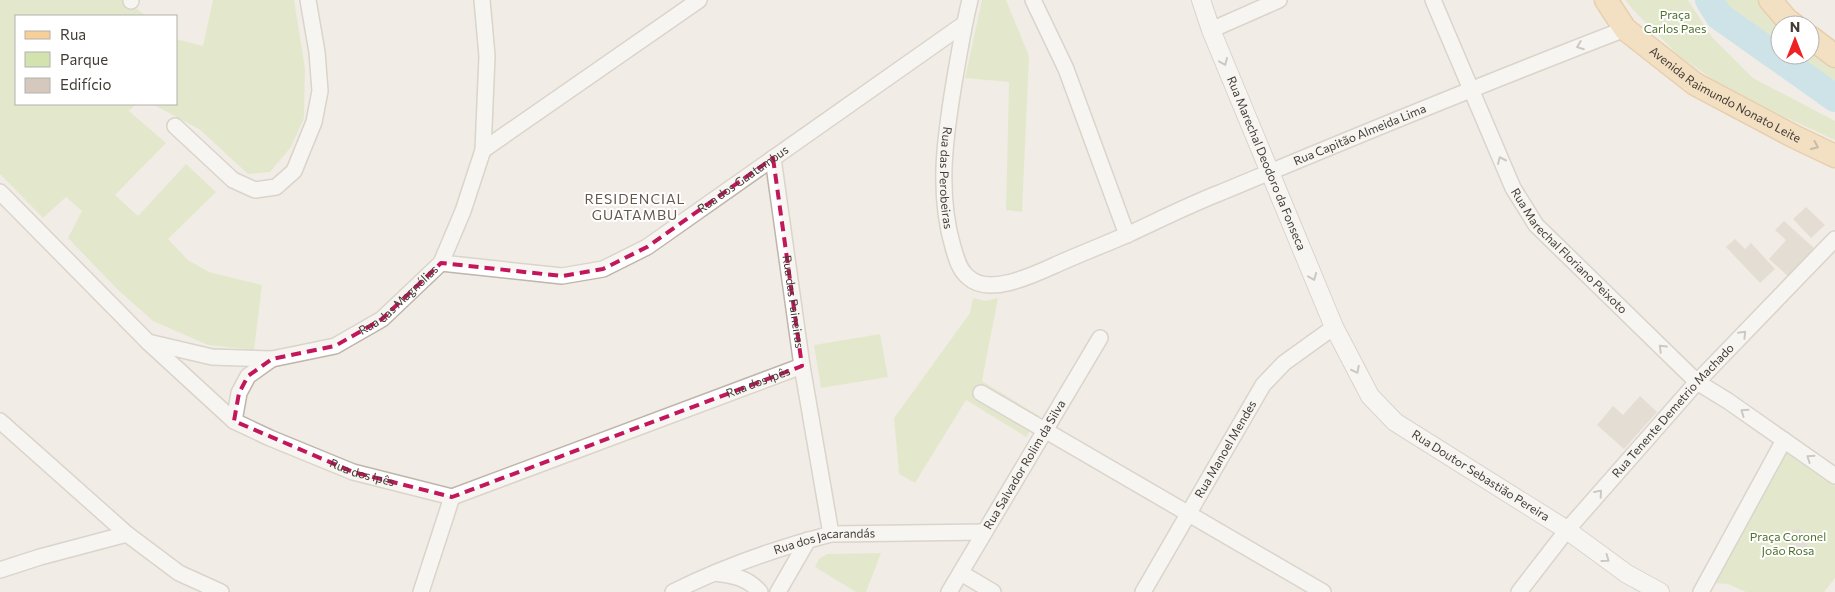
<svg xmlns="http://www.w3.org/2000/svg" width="1835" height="592" font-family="Commissioner,sans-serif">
  <rect width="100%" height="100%" fill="#f1ece5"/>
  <path fill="#d3e3b0" d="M0 0H126L146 16H16V104H136L129 111 166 143 115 195 138 216 186 164 216 192 168 239 188 260 209 272 262 285 254 350 208 345 153 321 117 289 68 238 82 211 66 197 43 218 0 174Z
    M213 0H294L305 68 304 118 291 147 270 172 248 174 199 129 152 104H176V39L203 46Z
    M982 0H1006L1029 56 1022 212 1006 210 1009 82 965 78Z
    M1625 0H1688L1712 37 1753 78 1835 121V140L1731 92 1679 56 1634 11Z
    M1696 0H1765L1780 25V55H1810V42L1835 63V106L1762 64 1719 29Z
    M973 298 986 301 998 298 982 381 1039 416 1026 437 966 400 915 483 899 474 894 418 970 313Z
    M880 334 888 377 821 388 814 345Z
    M1785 447 1835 486V578L1824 592H1746L1728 584 1712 583Z
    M881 553 866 592H856L815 567 819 559 827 554Z"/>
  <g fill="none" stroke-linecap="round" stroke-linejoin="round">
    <path stroke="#a4d8eb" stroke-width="28" d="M1709 0 1719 16 1835 98"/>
  </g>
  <path fill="#d5c9be" d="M1806 207 1825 225 1811 238 1793 219Z
    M1784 221 1814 248 1788 276 1769 259 1786 240 1775 230Z
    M1735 239 1745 249 1751 243 1775 269 1760 283 1726 247Z
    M1640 396 1657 412 1624 449 1597 425 1613 406 1623 415Z
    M1799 529 1806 535 1808 544 1802 551 1790 547 1786 539 1790 531Z"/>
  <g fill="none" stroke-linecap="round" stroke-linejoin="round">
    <g stroke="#bfb5ab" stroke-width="18">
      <g id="minor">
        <path d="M131 0V1"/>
        <path id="s1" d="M970 0C963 28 959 55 954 83 945 138 937 192 953 247 956 257 959 270 968 277 990 298 1039 272 1062 262 1085 252 1108 243 1131 233 1161 219 1191 204 1222 192 1356 136 1490 81 1625 29"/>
        <path d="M1033 0 1066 69 1127 235"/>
        <path id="s2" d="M1433 0 1513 188 1536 225 1697 382 1728 401 1835 476"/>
        <path d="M1211 30 1279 0"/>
        <path d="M175 126 233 180 255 190 276 187 294 171 314 122 320 91 317 52 308 0"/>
        <path d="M483 150 699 0"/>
        <path id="s3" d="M773 158 802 366 831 534"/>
        <path id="s4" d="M0 192 148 342 234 421 270 438 353 472 452 497 802 366"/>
        <path id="s5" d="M441 263 562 276 603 269 647 247 964 24"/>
        <path id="s6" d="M148 342 212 357 272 359 335 346 382 319 441 263 463 211 483 150 487 56 482 0"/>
        <path d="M981 393 1323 592"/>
        <path d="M0 421 127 534 179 573 221 592"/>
        <path d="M234 421 239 393 248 376 272 359"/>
        <path d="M0 570 40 557 127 534"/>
        <path d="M715 573C733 575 748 578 760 592"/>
        <path d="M961 573 993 592"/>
        <path d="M421 592 452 497"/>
        <path id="s7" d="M673 592C723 567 777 548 831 534L984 532"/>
        <path d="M778 592 808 540"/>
        <path id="s8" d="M949 592 1100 338"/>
        <path id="s9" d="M1143 592 1263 385 1284 363 1334 327"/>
        <path id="s10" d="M1519 592 1567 530 1697 382 1835 239"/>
        <path d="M1701 592 1784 440"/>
      </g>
    </g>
    <g stroke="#bfb5ab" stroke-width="20">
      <g id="tertiary">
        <path id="s11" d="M1201 0 1211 30 1334 327 1370 396 1395 422 1567 530 1627 574 1660 592"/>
      </g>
    </g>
    <g stroke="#dba969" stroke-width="25">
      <g id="primary">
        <path id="s12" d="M1606 0 1625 29 1695 84 1795 137 1835 156"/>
        <path d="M1770 0 1787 20 1794 25"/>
        <path d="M1810 37 1835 56"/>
      </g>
    </g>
    <use href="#minor" stroke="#fff" stroke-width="15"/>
    <use href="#tertiary" stroke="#fff" stroke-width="18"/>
    <use href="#primary" stroke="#f7cf98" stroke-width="22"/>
  </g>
  <defs><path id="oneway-chevron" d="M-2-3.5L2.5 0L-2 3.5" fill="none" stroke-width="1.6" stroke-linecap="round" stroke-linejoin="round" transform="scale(1.25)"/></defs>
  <g stroke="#a19e9a">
    <use href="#oneway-chevron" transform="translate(1580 46) rotate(159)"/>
    <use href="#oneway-chevron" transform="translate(1224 62) rotate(67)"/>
    <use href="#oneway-chevron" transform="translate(1501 160) rotate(-114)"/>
    <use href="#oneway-chevron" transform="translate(1313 277) rotate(68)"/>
    <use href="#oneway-chevron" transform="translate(1743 334) rotate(-46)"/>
    <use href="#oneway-chevron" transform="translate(1662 348) rotate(-136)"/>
    <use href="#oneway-chevron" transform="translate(1356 370) rotate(63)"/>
    <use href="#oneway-chevron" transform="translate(1744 412) rotate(-145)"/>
    <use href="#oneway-chevron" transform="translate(1810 458) rotate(-146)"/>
    <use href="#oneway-chevron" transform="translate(1599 493) rotate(-49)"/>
    <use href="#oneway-chevron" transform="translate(1606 559) rotate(36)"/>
  </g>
  <use stroke="#947e62" href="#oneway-chevron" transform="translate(1815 146) rotate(24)"/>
  <path d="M0 0H1835V592H0ZM773 158 802 366 452 497 353 472 234 421 239 393 248 376 272 359 335 346 382 319 441 263 562 276 603 269 647 247Z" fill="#f1ece5" fill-opacity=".55" fill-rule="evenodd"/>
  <path fill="none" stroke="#c2185b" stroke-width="4" stroke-dasharray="10 6" stroke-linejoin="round" d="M773 158 802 366 452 497 353 472 234 421 239 393 248 376 272 359 335 346 382 319 441 263 562 276 603 269 647 247Z"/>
  <g text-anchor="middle" stroke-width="4" stroke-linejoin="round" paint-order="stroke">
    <g font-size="12" fill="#50712d" stroke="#fff">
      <text x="1675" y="19">Praça<tspan x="1675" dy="14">Carlos Paes</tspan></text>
      <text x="1788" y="541">Praça Coronel<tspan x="1788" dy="14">João Rosa</tspan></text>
    </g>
    <g font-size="12" fill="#433c35" stroke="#fff">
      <text dy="4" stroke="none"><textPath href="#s12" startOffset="155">Avenida Raimundo Nonato Leite</textPath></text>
      <text dy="4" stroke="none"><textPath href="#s1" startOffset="708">Rua Capitão Almeida Lima</textPath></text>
      <text dy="4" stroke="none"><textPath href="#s11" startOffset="176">Rua Marechal Deodoro da Fonseca</textPath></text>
      <text dy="4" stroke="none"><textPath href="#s1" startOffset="180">Rua das Perobeiras</textPath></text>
      <text dy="4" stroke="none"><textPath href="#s5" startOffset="330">Rua dos Guatambus</textPath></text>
      <text dy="4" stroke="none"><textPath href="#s2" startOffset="289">Rua Marechal Floriano Peixoto</textPath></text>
      <text dy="4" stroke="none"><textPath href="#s6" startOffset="269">Rua das Magnólias</textPath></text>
      <text dy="4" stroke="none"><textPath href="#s3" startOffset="145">Rua das Paineiras</textPath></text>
      <text dy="4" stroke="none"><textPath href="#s4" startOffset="886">Rua dos Ipês</textPath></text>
      <text dy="4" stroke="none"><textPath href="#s10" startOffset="238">Rua Tenente Demetrio Machado</textPath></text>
      <text dy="4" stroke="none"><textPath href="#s9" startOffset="165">Rua Manoel Mendes</textPath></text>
      <text dy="4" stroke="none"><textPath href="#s8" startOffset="148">Rua Salvador Rolim da Silva</textPath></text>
      <text dy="4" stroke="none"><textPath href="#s4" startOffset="466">Rua dos Ipês</textPath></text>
      <text dy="4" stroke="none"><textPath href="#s11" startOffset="568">Rua Doutor Sebastião Pereira</textPath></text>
      <text dy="4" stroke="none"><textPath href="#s7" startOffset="161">Rua dos Jacarandás</textPath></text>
    </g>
    <g font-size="14" letter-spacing="1" fill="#65584d" stroke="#fff">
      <text x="635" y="204">RESIDENCIAL<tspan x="635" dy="16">GUATAMBU</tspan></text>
    </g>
  </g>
  <rect x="15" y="15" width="162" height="90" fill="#ffffff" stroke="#b4b1ae"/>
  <rect x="25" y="31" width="25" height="8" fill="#f7cf98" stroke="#b4b1ae"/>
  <text x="60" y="40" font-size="15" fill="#433c35">Rua</text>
  <rect x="25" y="52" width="25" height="15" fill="#d3e3b0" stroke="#b4b1ae"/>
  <text x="60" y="65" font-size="15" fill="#433c35">Parque</text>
  <rect x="25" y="78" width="25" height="15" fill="#d5c9be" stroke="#b4b1ae"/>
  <text x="60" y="90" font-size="15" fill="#433c35">Edifício</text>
  <g transform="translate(1795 40)"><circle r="24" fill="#ffffff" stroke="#b4b1ae"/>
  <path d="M0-4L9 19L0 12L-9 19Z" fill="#ec2322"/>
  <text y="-8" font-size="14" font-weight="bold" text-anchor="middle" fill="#433c35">N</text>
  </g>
</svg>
